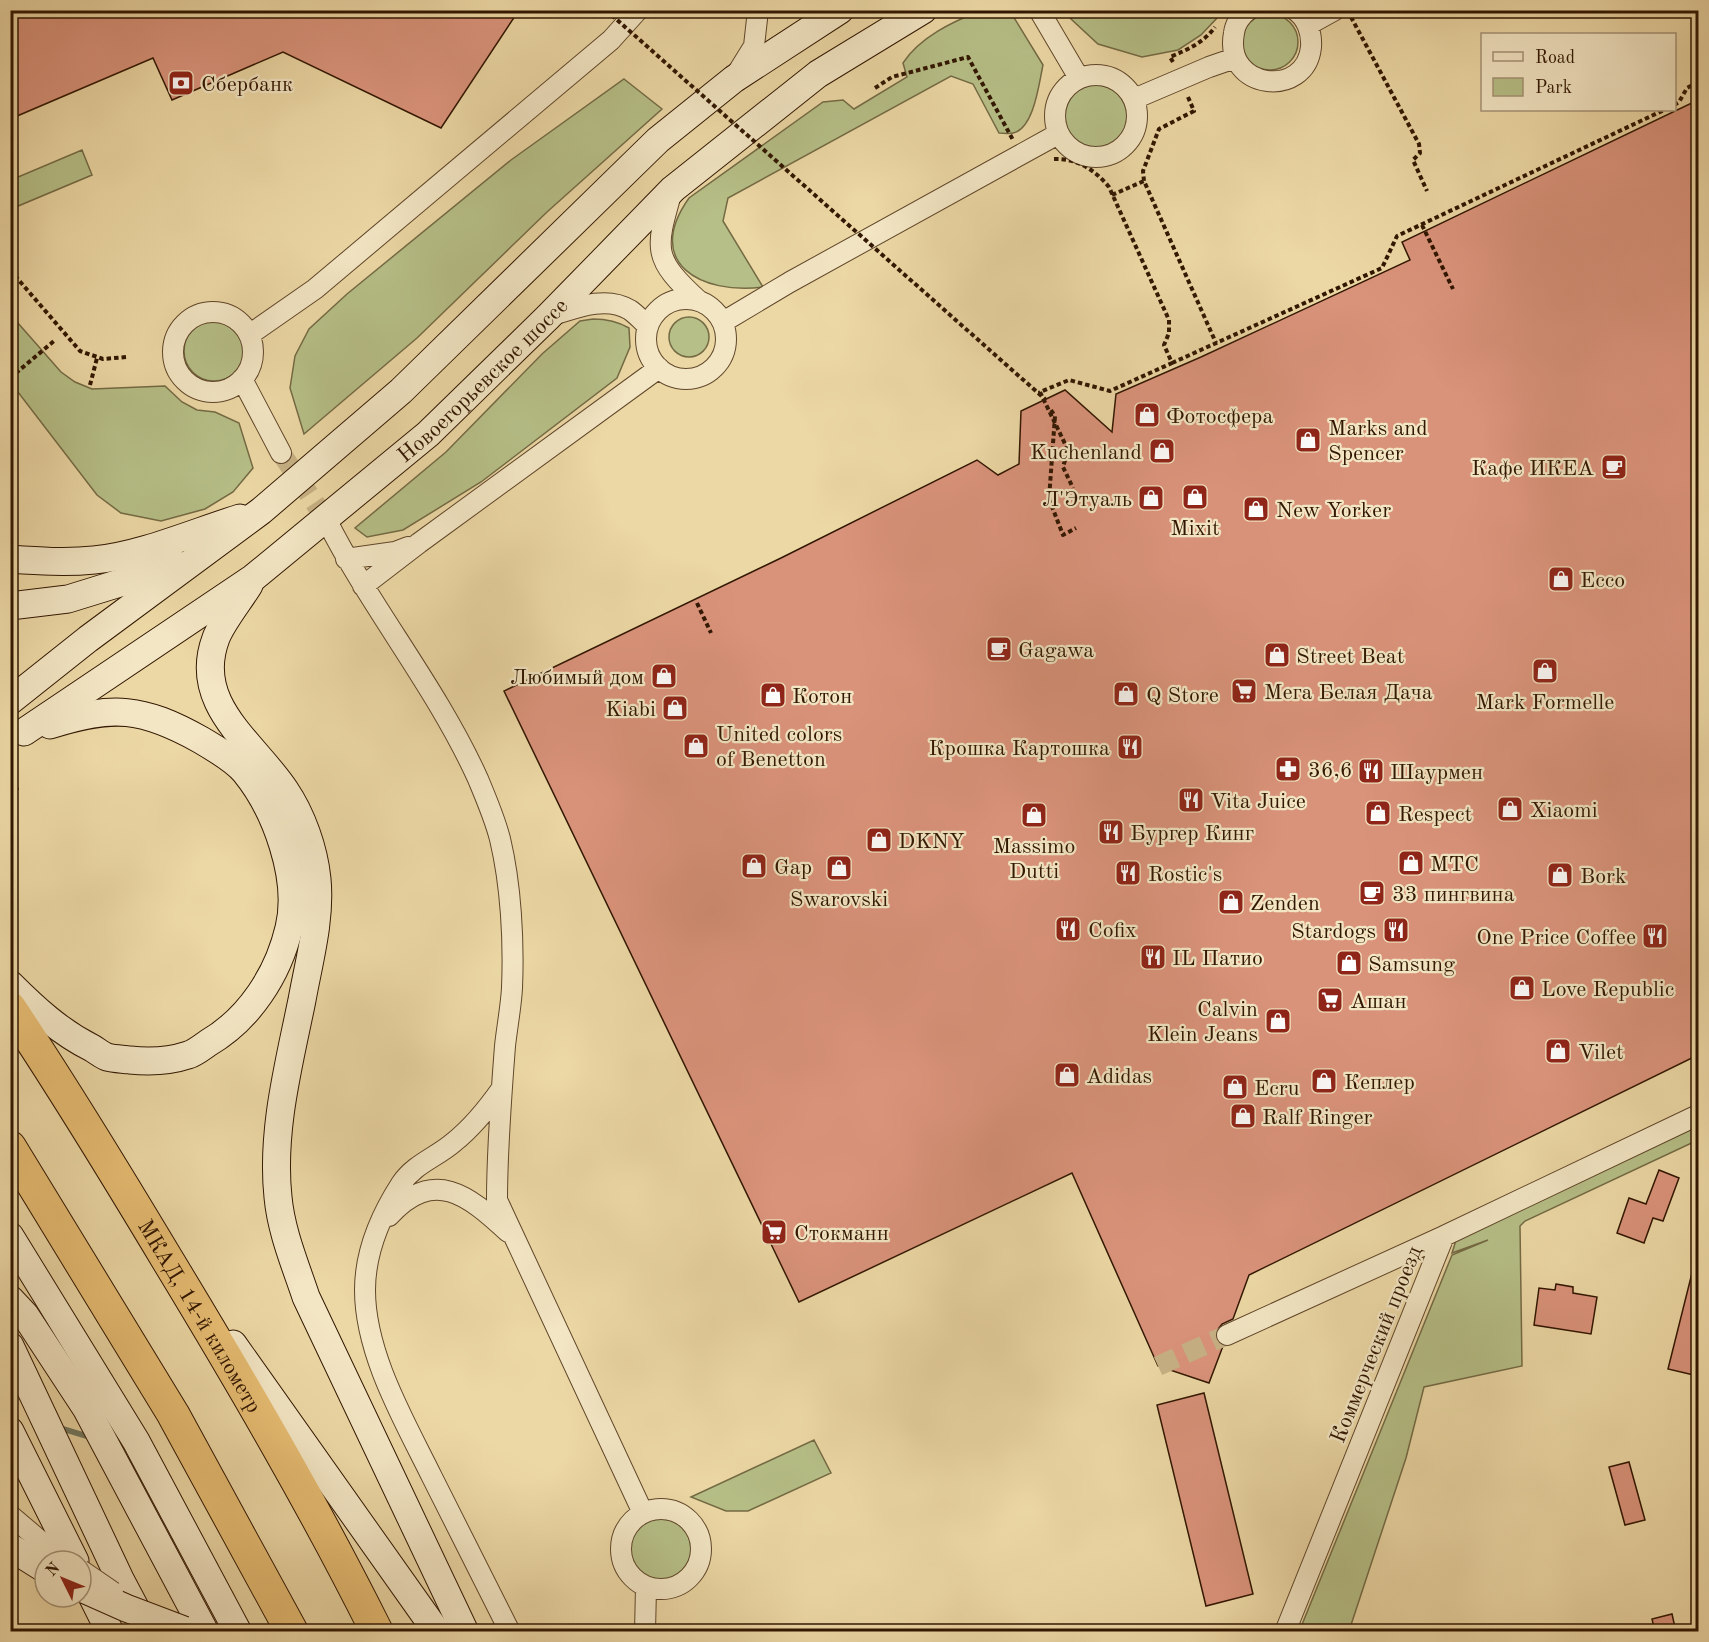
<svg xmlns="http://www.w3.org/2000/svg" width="1709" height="1642" font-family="'Old Standard TT',serif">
  <rect width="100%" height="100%" fill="#ecd8a5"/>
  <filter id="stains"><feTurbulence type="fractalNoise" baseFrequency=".00333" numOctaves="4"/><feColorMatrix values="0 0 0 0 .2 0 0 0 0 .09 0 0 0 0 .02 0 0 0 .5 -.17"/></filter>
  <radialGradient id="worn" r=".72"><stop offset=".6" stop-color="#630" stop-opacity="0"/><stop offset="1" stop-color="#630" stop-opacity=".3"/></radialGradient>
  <path fill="#b6bf87" stroke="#746a44" stroke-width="1.5" d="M980 11H1010L1043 65C1039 83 1034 129 1013 133 1009 134 1003 133 999 133L973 84 951 76 728 198 723 221 763 287C701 295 643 263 689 198L823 102 843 100 854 109 907 77 903 63C920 37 952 22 980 11Z
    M1065 11H1219L1217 18 1201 35 1178 50 1142 57 1098 44 1071 19Z
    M1242 42a28 28 0 1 1 56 0a28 28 0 1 1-56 0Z
    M624 79 662 109 547 212 417 338 304 434 290 388 295 356 309 329 347 294 511 160Z
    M1065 116a31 31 0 1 1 62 0a31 31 0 1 1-62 0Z
    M82 150 92 175 11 209V180Z
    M10 314 61 372 75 382 92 389 165 386 182 402 197 410 215 412 239 423 253 468 233 492 205 509 161 521 121 513 97 495 11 383Z
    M669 337a20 20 0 1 1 40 0a20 20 0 1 1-40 0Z
    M593 319C607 319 617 321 629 328L630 347 617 378 481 482 403 530 367 537 355 528 446 452 542 354 580 321Z
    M184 351a30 30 0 1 1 60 0a30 30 0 1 1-60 0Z
    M1698 1126V1140L1525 1221 1520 1226 1522 1366 1424 1387 1406 1458 1349 1631 1299 1632 1452 1255 1488 1240 1452 1253 1457 1237Z
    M814 1440 831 1473 748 1511H726L691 1497Z
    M629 1549a31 31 0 1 1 62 0a31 31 0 1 1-62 0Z"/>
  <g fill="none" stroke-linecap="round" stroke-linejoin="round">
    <path stroke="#707961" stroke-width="6" d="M60 1428 93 1438
      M127 1460 143 1480"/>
  </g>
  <path fill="#da937b" stroke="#311601" stroke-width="1.5" d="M10 10H519L441 128 283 52 172 100 153 58 10 119Z
    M1698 100V1055L1249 1275 1233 1319 1222 1324 1215 1333 1216 1340 1223 1346 1209 1383 1158 1366 1072 1173 799 1302 504 691 781 558 977 460 998 475 1019 464 1021 411 1065 390 1112 432 1116 394 1201 357 1410 260 1402 242Z
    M1659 1170 1679 1178 1663 1221 1653 1218 1644 1243 1617 1233 1629 1198 1646 1204Z
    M1693 1269 1698 1270V1376L1668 1369Z
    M1556 1284 1573 1287V1293L1597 1297 1591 1334 1534 1325 1539 1288 1555 1290Z
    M1204 1393 1253 1594 1206 1606 1157 1405Z
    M1629 1462 1645 1520 1625 1525 1609 1467Z
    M1672 1614 1676 1632H1655L1652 1619Z"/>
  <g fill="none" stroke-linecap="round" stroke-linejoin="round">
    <path stroke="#c7b184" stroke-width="20" stroke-dasharray="20 10" stroke-linecap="butt" d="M281 453 327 521
      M1158 1366 1227 1335"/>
    <g stroke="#60462a" stroke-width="22">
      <path id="minor" d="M1039 10 1079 78
        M1248 10C1241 15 1235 24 1234 33 1223 90 1306 99 1311 47 1312 33 1307 18 1295 10
        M1308 25 1335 10
        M1055 116a41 41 0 1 1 82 0a41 41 0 1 1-82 0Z
        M736 75 754 46 758 10
        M1134 99 1209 67 1235 58
        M672 191C655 250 652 258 699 301
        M646 339a40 40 0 1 1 80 0a40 40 0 1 1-80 0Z
        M173 352a40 40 0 1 1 80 0a40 40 0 1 1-80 0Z
        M550 316C575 308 606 295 630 310 636 314 642 321 648 326
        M723 322 790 282 1058 134
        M249 335 315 289 611 40 638 10
        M242 379 281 453
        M327 521C372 610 437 688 478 779 486 798 495 819 500 839 511 885 514 941 512 988 511 1007 507 1027 505 1046 501 1098 497 1149 497 1200L643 1513
        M346 559 395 552 408 547
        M363 586 419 543 659 368
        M502 1088C488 1108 474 1126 454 1142 437 1157 414 1164 401 1184 381 1215 365 1252 365 1290 365 1354 404 1420 432 1477 458 1528 484 1580 510 1632
        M389 1216C434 1167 468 1195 508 1232
        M1227 1335 1444 1236
        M621 1549a40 40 0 1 1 80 0a40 40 0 1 1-80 0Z
        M10 1515 51 1550 67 1561
        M645 1632 646 1587
        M1285 1632 1444 1236 1698 1115"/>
    </g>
    <g stroke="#311601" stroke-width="29">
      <g id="secondary">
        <path d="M10 559C38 561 66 563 94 560 140 556 195 532 240 518"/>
        <path d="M249 585C240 600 222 622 216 638 191 704 253 742 285 790 302 815 314 849 317 879 321 919 309 961 302 1000 289 1064 271 1131 278 1197 281 1231 295 1264 306 1297L465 1632"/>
        <path d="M10 606 68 599 178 565"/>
        <path d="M10 701 88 639 261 511 401 391 658 140 734 79 840 10"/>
        <path id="s1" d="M24 732 253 578 428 434 548 317 673 189 818 74 923 10"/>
        <path d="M10 984C35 1009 60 1032 92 1048 97 1051 102 1055 107 1057 114 1059 123 1059 130 1060 149 1062 170 1061 188 1055 195 1053 202 1047 208 1043 249 1019 278 975 289 928 301 879 276 810 245 772 235 760 213 747 201 740 142 707 113 705 50 725"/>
        <path d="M10 1236 136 1441 238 1632"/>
        <path d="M10 1299 25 1315 86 1408 205 1632"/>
        <path d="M233 1344 437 1632"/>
        <path d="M10 1346 120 1579 148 1632"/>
        <path d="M10 1431 75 1561"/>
        <path d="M10 1547 45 1569"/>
        <path d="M83 1578 110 1632"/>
      </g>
    </g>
    <g stroke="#311601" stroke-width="34">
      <g id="trunk">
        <path id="s2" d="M10 1008C65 1090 116 1174 167 1259 241 1381 313 1504 377 1632"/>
        <path d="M10 1147 173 1414 292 1632"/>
      </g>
    </g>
    <path stroke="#311601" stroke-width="4" stroke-dasharray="4.5 3" stroke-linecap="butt" d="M1351 17 1419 144 1420 153 1413 160 1427 191
      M1173 62 1170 57C1189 49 1203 43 1215 27
      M875 88 892 77 968 57 1013 140
      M1188 97 1194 111 1159 129 1143 171 1144 181 1216 343
      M1674 105 1679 102 1687 88 1698 82
      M1054 159C1077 158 1095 170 1109 187L1169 320V333L1164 345 1172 363 1110 391 1069 380 1040 392 1068 450 1063 467 1073 488
      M1112 195 1144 181
      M1422 225 1453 289
      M10 270 80 351 103 359 126 357
      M1172 363 1382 268 1397 236 1664 110
      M10 378 54 341
      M90 385 97 358
      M1051 410 1055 416 1049 499 1063 535 1076 528
      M697 603 711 633
      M10 781 19 792"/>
    <use href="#minor" stroke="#f3e6c4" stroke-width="20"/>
    <use href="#secondary" stroke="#f3e6c4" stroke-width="27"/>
    <use href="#trunk" stroke="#e6bc72" stroke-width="32"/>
    <g stroke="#60462a" stroke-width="22" stroke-linecap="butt">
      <path id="minor-bridge" d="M81 1570 113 1592"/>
    </g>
    <g stroke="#311601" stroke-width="29" stroke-linecap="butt">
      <path id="secondary-bridge" d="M81 1588 126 1608 184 1630"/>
    </g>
    <path stroke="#311601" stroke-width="4" stroke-dasharray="4.5 3" stroke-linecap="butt" d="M606 10 1046 400"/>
    <use href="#minor-bridge" stroke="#f3e6c4" stroke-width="20"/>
    <use href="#secondary-bridge" stroke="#f3e6c4" stroke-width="27"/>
  </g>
  <defs>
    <g id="bank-square" transform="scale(1.35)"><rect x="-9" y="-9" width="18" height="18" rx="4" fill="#8f2418" stroke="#f3e6c4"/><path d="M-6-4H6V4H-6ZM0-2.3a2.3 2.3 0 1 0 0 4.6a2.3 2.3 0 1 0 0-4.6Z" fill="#fff"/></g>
    <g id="shop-square" transform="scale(1.35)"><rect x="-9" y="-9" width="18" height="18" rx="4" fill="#8f2418" stroke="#f3e6c4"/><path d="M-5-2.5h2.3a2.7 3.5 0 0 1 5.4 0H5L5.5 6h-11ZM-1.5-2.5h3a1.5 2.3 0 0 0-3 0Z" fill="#fff"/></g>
    <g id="cafe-square" transform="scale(1.35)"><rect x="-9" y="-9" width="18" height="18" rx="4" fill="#8f2418" stroke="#f3e6c4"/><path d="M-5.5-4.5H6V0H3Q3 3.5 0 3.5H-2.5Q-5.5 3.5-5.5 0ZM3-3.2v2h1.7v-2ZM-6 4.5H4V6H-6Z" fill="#fff"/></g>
    <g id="supermarket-square" transform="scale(1.35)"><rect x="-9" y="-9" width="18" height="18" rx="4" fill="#8f2418" stroke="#f3e6c4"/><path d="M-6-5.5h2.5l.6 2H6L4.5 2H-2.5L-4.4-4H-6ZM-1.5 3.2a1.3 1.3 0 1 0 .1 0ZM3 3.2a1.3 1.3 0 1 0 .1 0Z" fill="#fff"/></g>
    <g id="restaurant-square" transform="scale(1.35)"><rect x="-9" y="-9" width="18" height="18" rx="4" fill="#8f2418" stroke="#f3e6c4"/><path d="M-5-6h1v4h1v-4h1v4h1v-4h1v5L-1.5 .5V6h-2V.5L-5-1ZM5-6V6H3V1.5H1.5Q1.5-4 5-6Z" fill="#fff"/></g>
    <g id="pharmacy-square" transform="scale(1.35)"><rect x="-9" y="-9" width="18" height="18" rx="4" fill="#8f2418" stroke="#f3e6c4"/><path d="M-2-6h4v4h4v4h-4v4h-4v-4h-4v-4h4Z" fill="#fff"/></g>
  </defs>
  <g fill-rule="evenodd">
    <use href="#bank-square" x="181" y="83"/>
    <use href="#shop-square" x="1147" y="415"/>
    <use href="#shop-square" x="1308" y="440"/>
    <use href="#shop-square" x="1162" y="451"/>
    <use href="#cafe-square" x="1614" y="467"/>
    <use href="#shop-square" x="1195" y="497"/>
    <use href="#shop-square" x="1151" y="498"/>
    <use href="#shop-square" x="1256" y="509"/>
    <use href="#shop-square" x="1561" y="579"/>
    <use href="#cafe-square" x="999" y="649"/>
    <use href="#shop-square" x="1277" y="655"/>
    <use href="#shop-square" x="1545" y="671"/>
    <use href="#shop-square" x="664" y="676"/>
    <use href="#supermarket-square" x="1244" y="691"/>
    <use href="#shop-square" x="1126" y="694"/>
    <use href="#shop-square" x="773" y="695"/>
    <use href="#shop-square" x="675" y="708"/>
    <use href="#shop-square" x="696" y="746"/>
    <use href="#restaurant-square" x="1130" y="747"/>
    <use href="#pharmacy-square" x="1288" y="769"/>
    <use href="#restaurant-square" x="1371" y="771"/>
    <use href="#restaurant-square" x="1191" y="800"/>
    <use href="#shop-square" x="1510" y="809"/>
    <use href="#shop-square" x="1378" y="813"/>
    <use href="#shop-square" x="1034" y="815"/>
    <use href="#restaurant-square" x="1111" y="832"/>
    <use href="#shop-square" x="879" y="840"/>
    <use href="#shop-square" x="1411" y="863"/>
    <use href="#shop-square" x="754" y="866"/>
    <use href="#shop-square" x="839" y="868"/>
    <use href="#restaurant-square" x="1128" y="873"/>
    <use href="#shop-square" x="1560" y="875"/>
    <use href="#cafe-square" x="1372" y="893"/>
    <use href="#shop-square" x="1231" y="902"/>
    <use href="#restaurant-square" x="1068" y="929"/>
    <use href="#restaurant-square" x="1396" y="930"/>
    <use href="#restaurant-square" x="1655" y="936"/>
    <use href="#restaurant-square" x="1153" y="957"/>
    <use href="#shop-square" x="1349" y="963"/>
    <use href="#shop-square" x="1522" y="988"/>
    <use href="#supermarket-square" x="1330" y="1000"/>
    <use href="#shop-square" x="1278" y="1021"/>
    <use href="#shop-square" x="1558" y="1051"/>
    <use href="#shop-square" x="1067" y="1075"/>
    <use href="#shop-square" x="1324" y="1081"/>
    <use href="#shop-square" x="1235" y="1087"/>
    <use href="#shop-square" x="1243" y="1116"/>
    <use href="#supermarket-square" x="774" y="1232"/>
  </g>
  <g text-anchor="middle" stroke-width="4.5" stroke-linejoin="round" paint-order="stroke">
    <g font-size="22" fill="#311601" stroke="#f3e6c4" text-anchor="start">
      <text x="201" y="91">Сбербанк</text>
      <text x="1166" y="423">Фотосфера</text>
      <text x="1328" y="435">Marks and<tspan x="1328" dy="25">Spencer</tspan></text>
      <text x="1142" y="459" text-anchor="end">Kuchenland</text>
      <text x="1594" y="475" text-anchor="end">Кафе ИКЕА</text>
      <text x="1132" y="506" text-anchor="end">Л'Этуаль</text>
      <text x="1276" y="517">New Yorker</text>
      <text x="1195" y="535" text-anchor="middle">Mixit</text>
      <text x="1580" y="587">Ecco</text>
      <text x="1018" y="657">Gagawa</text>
      <text x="1296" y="663">Street Beat</text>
      <text x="644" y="684" text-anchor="end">Любимый дом</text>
      <text x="1264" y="699">Мега Белая Дача</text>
      <text x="1146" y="702">Q Store</text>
      <text x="792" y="703">Котон</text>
      <text x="1545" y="709" text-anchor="middle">Mark Formelle</text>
      <text x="656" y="716" text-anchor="end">Kiabi</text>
      <text x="716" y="741">United colors<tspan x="716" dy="25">of Benetton</tspan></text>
      <text x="1110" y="755" text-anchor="end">Крошка Картошка</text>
      <text x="1308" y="777">36,6</text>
      <text x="1390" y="779">Шаурмен</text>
      <text x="1210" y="808">Vita Juice</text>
      <text x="1530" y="817">Xiaomi</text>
      <text x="1398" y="821">Respect</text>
      <text x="1130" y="840">Бургер Кинг</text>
      <text x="898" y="848">DKNY</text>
      <text x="1034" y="853" text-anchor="middle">Massimo<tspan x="1034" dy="25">Dutti</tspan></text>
      <text x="1430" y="871">МТС</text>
      <text x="774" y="874">Gap</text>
      <text x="1148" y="881">Rostic's</text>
      <text x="1580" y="883">Bork</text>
      <text x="1392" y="901">33 пингвина</text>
      <text x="839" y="906" text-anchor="middle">Swarovski</text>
      <text x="1250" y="910">Zenden</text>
      <text x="1088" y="937">Cofix</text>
      <text x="1376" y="938" text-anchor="end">Stardogs</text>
      <text x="1636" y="944" text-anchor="end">One Price Coffee</text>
      <text x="1172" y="965">IL Патио</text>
      <text x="1368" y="971">Samsung</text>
      <text x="1541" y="996">Love Republic</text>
      <text x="1350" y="1008">Ашан</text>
      <text x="1258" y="1016" text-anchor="end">Calvin<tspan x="1258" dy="25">Klein Jeans</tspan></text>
      <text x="1578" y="1059">Vilet</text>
      <text x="1086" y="1083">Adidas</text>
      <text x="1344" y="1089">Кеплер</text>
      <text x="1254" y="1095">Ecru</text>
      <text x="1262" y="1124">Ralf Ringer</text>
      <text x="794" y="1240">Стокманн</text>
    </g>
    <g font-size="22" fill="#311601" stroke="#f3e6c4">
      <text dy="8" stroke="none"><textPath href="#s1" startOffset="579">Новоегорьевское шоссе</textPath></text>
      <text dy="8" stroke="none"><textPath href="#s2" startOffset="362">МКАД, 14-й километр</textPath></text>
      <text transform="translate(1375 1344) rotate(-68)" y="8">Коммерческий проезд</text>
    </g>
  </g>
  <rect width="1709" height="1642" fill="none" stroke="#ecd8a5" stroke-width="36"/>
  <rect x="12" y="12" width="1685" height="1618" fill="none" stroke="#311601" stroke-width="3"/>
  <rect x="18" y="18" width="1673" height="1606" fill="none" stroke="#311601" stroke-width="1.5"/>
  <rect x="1481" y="33" width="195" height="78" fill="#f3e6c4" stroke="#a59376" stroke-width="1.5"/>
  <rect x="1493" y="52" width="30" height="9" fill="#f3e6c4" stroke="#a59376" stroke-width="1.5"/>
  <text x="1535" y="63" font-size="18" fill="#311601">Road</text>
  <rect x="1493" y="78" width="30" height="18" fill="#b6bf87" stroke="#a59376" stroke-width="1.5"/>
  <text x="1535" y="93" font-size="18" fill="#311601">Park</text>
  <g transform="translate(63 1579) rotate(313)"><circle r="28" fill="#f3e6c4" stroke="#a59376" stroke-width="1.5"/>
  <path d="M0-4.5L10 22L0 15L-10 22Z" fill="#8f2418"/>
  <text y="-9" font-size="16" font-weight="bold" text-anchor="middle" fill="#311601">N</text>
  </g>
  <rect width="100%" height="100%" filter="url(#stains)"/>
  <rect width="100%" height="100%" fill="url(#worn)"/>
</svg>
